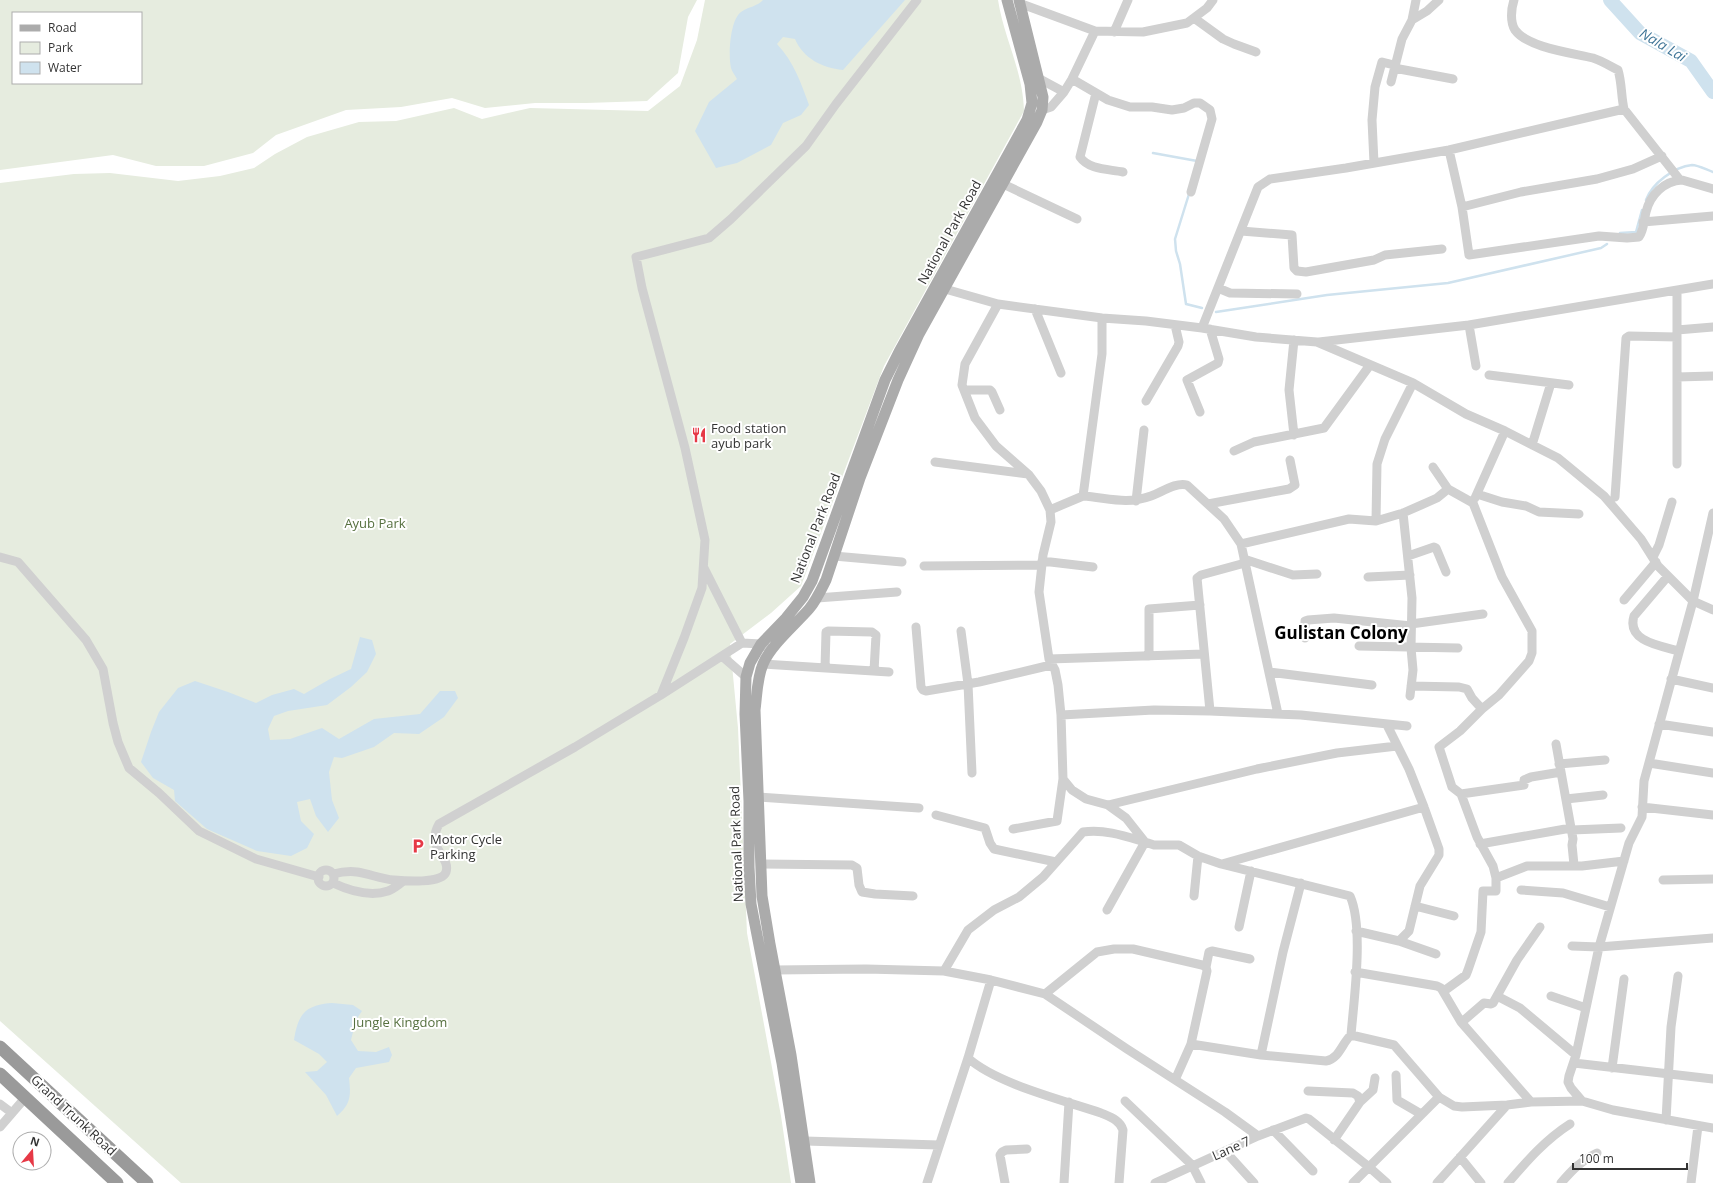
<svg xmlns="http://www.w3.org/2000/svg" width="1713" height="1183" font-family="'Open Sans',sans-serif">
  <rect width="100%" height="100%" fill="#fff"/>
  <path fill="#e6ecdf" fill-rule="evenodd" d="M0 0H697L688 17 678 73 647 101 586 103H535L485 108 452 98 401 107 346 110 276 135 253 153 204 166H156L113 155 0 170ZM13 13H141V83H13Z
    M705 0H998C1004 39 1023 70 1024 111L884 366 801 586 771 613 730 644 738 728 747 933 781 1116 791 1183H181L0 1021V183L74 174 110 173 178 181 220 176 254 168 275 154 307 137 359 122 396 121 454 108 482 119 530 108 648 111 680 86 697 40Z"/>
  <path fill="#cfe2ee" d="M763 0H905L843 70C822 68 803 58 795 39L783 37 777 44C794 62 801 83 809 105L801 115 783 123 771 145 737 163 716 168 695 131 709 102 737 79C735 75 732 72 731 68 728 55 730 20 741 12 748 7 758 6 763 0Z
    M360 637 372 640 376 654 367 672 351 687 327 705 288 711 274 716 268 729 270 740 290 739 322 728 339 739 374 719 420 714 440 691H455L458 698 444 717 419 734 394 733 374 747 342 758 334 757 329 772 332 800 339 818 328 832 316 816 310 799 297 802 301 821 314 834 307 848 291 856 257 851 207 829 175 801 174 790 153 778 141 762 151 732 159 712 178 688 195 681 228 692 256 703 272 695 294 689 304 694 330 679 351 669Z
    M332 1003 353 1005 362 1011 356 1020 351 1040 358 1051 376 1052 389 1047 392 1055 389 1062 356 1068 349 1078C351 1096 351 1104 337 1116L326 1095 305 1072 317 1071 327 1062 319 1054 294 1040C298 1014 305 1005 332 1003Z"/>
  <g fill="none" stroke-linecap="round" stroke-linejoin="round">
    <path stroke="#cfe2ee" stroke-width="2.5" d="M1153 153 1197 161
      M1189 194 1175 239 1176 251 1180 264 1186 304 1202 308
      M1646 200C1652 183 1674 167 1692 165 1698 165 1707 170 1713 172
      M1620 233 1636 232 1642 210
      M1216 312 1327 295 1448 283 1601 248 1607 244"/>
    <path stroke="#cfe2ee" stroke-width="14" d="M1610 0 1640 33 1691 61 1713 92"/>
    <path stroke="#d0d0d0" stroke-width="9" d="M1514 0C1511 9 1510 22 1515 30 1528 48 1573 53 1593 58 1602 61 1610 66 1618 70 1622 83 1621 96 1624 109L1680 180
      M1019 3 1095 31 1143 32 1187 23 1207 8 1213 0
      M1194 18 1223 39 1234 44 1256 52
      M1412 20 1427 11 1439 0
      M1114 32 1128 0
      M1394 68 1453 79
      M1038 78 1064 92 1072 79 1095 31
      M1072 79 1108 100 1130 107H1152L1172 110 1184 108 1194 103H1200L1210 110 1212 119 1191 192
      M1391 82 1402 39 1412 20 1416 0
      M1096 93 1080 157C1089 170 1108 169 1123 172
      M1042 110 1051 107 1064 92
      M1449 150 1462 207 1469 255 1599 236 1627 238 1639 237C1644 230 1644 220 1646 212 1650 195 1664 181 1682 180L1713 189
      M1374 163 1372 120 1375 87 1382 62 1394 65
      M1003 184 1077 219
      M1462 207 1521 192 1597 179 1633 169 1662 156
      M1643 222 1713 216
      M1241 231 1292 235 1294 268 1297 271 1306 272 1374 260 1385 255 1442 249
      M1218 288 1230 293 1297 294
      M945 289 998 304 965 364 962 385 975 418 996 446 1029 475 1041 491 1050 510 1051 522 1043 555 1039 592 1049 659 1055 670 1058 685 1061 715 1063 779 1072 790 1086 799 1108 805 1126 818 1145 842 1154 845H1179L1198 856 1221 864 1350 896C1364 927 1354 999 1351 1035
      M998 304 1102 318 1146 321 1202 328 1256 337 1317 342 1413 383 1466 414 1505 431 1558 458 1604 496 1641 539 1658 566 1693 601 1713 610
      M1035 309 1061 373
      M1469 325 1476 366
      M1202 328 1258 187 1270 179 1346 168 1449 150 1624 109
      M1677 330 1713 327
      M1294 340 1289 390 1294 435
      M1319 342 1469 325 1713 284
      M1489 375 1569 385
      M1677 377 1713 376
      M964 390H990L992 392 1000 410
      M1146 401 1178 346 1179 342 1175 325
      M1200 412 1187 380 1218 363 1219 359 1210 329
      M1532 445 1551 383
      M1234 451 1254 442 1324 428 1370 365
      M935 462 1028 474
      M1677 464V290
      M1433 467 1448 489
      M1477 494 1502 502 1526 506 1539 512 1579 514
      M1083 496C1109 498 1126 505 1151 496 1162 492 1176 482 1187 485L1224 519 1241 544 1349 519 1376 521 1403 513 1437 498 1448 489 1473 503 1502 577 1532 631V653L1529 661 1499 695 1482 709 1460 731 1439 747 1452 787 1461 794 1477 837 1493 866 1496 878V891H1483L1481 932 1468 970 1466 975 1444 991
      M1615 497 1626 338 1629 336 1677 337
      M1475 498 1505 431
      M1136 501 1144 430
      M1208 504 1289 489 1295 485 1290 460
      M1050 510 1083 496 1102 354V318
      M1403 513 1412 598 1411 648 1413 670 1410 696
      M1376 521 1377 464 1385 439 1413 383
      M1241 544 1278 714
      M834 556 902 562
      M1408 556 1434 547 1436 548 1446 572
      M0 557 18 562 86 640 103 669 113 723 118 742 129 768 159 793 199 831 256 859 319 877
      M1653 557 1659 545 1672 502
      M1244 559 1293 575 1317 574
      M1042 561 1093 567
      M924 566 1042 565
      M704 568 742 643
      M1668 576 1634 616C1626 642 1662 646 1679 651
      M1368 577 1410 575
      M817 598 897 592
      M1624 600 1656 562
      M1411 624 1483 614
      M916 627 921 687 923 690 926 691 979 682 1051 665
      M961 631 968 684 972 773
      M1305 638V621L1308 620 1334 618 1411 626
      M1359 646 1458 648
      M722 656 746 677
      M1149 656V609L1200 605
      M1049 659 1204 654
      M763 664 889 672
      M825 668 826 632 828 631 872 632 876 635 874 671
      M1269 672 1372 685
      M1671 679 1713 688
      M1411 686 1459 687 1467 689 1472 698 1482 709
      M661 695 684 638 702 588 705 540 685 448 642 288 636 257 709 238 731 219 806 146 836 104 917 0
      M1210 711 1197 578 1201 575 1245 563
      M1061 715 1154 710 1210 711 1301 715 1407 726
      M1659 724 1713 732
      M1387 725 1409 769 1424 807
      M1556 744 1573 839 1572 845 1574 865
      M1649 763 1713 773
      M1559 764 1605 760
      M1461 794 1524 785V780L1531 777 1561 772
      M760 797 919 808
      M1566 799 1603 795
      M1108 805 1257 769 1337 753 1397 746
      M1642 807 1713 815
      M936 815 985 828 990 843 994 849 1056 862
      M1013 829 1057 821 1063 779
      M1572 830 1621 828
      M1480 844 1571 828
      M762 864 852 865 857 868 859 885 862 892 875 894 913 896
      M1222 864 1424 807 1439 849V855L1420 886 1409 931 1399 941 1356 931
      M318 878a8 8 0 1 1 16 0a8 8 0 1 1-16 0Z
      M333 874C341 872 349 871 357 872 370 874 381 879 394 880 404 881 442 884 446 872 451 856 425 849 439 824L575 747 661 695 742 643 761 644 771 651
      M1496 878 1527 866H1582L1624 861
      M1663 880 1713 879
      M333 883C350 891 370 897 388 891 394 889 399 884 404 881
      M1521 890 1563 893 1610 907
      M1194 896 1198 856
      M1415 906 1454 916
      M1239 927 1251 871
      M1399 941 1436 954
      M1572 946 1599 947 1713 938
      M1206 967 1209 952 1212 951 1250 959
      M775 970 866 969 944 971 991 980 1045 994 1127 1049 1225 1112 1258 1136
      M944 971 968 930 994 910 1019 897 1043 877 1083 832C1105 829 1125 836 1145 842L1107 910
      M1355 972 1437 986 1441 988 1461 1022 1531 1102
      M1045 994 1097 952 1114 949H1133L1202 965 1206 967 1207 971 1191 1044 1175 1080
      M1497 996 1520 1008 1576 1055
      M1551 996 1586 1008
      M1462 1022 1484 1003 1491 1004 1493 1003 1517 960 1540 927
      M1191 1044 1261 1055 1326 1061C1339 1059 1342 1043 1351 1035L1394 1045 1439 1097 1353 1183
      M1261 1055 1283 952 1301 883
      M968 1058C997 1084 1063 1100 1101 1113 1110 1117 1120 1120 1123 1130L1119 1183
      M1574 1063 1713 1079
      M1612 1068 1624 979
      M1396 1075 1397 1100 1421 1114
      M1308 1091 1353 1093 1358 1096 1360 1102
      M1439 1097 1454 1106 1462 1107 1507 1105 1531 1102 1582 1101 1613 1110 1713 1128
      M1125 1101 1192 1165 1201 1183
      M1582 1101 1571 1088 1568 1082 1569 1076 1576 1055 1599 947 1629 843 1642 817 1644 781 1693 601 1713 513
      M0 1104 12 1113
      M1666 1120 1671 1027 1678 976
      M0 1127 25 1098
      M1273 1130 1313 1171
      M1334 1140 1360 1102 1373 1090 1375 1078
      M805 1141 939 1145
      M1225 1151 1254 1183
      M1460 1157 1481 1183
      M927 1183 968 1058 991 980
      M1005 1183 1000 1155 1002 1152 1006 1150 1027 1149
      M1064 1183 1069 1102
      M1155 1183 1258 1136 1306 1118 1309 1119 1369 1167 1387 1183
      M1437 1183 1507 1105
      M1508 1183C1527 1161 1545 1140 1570 1124
      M1561 1183C1572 1170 1582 1160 1597 1153
      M1691 1183 1698 1126"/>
    <path stroke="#ababab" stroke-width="11" d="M801 1183 782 1063 751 904 749 867V801L745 714 746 677 750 663 761 644 786 618 803 597 812 581 885 380 899 352 1027 120 1032 103 1030 84 1007 0
      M810 1183 791 1055 770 944 762 896 755 710C757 695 757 678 763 664 771 645 795 625 809 609 816 601 821 590 826 580L860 478 898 380 919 334 1037 122 1042 110 1043 97 1019 0"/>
    <path stroke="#9a9a9a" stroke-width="13" d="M0 1047 147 1183
      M0 1074 117 1183"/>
  </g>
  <defs>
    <g id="restaurant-bare" transform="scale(1.2)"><path d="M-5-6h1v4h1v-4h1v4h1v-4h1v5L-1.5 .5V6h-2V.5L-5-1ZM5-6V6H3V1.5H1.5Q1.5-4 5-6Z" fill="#e63946" stroke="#fff" stroke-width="2.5" paint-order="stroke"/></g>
    <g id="parking-bare" transform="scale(1.2)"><path d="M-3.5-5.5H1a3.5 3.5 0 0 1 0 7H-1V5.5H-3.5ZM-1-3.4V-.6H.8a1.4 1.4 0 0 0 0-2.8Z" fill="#e63946" stroke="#fff" stroke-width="2.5" paint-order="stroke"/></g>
  </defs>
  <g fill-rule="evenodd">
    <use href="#restaurant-bare" x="699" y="435"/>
    <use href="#parking-bare" x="418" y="846"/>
  </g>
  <g text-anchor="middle" stroke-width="4" stroke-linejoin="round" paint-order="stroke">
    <g font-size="13" fill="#333" stroke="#fff">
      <text transform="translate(949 232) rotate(-61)" y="5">National Park Road</text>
      <text transform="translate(815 528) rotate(-69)" y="5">National Park Road</text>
      <text transform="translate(736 844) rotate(-92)" y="5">National Park Road</text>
      <text transform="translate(74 1115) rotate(43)" y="5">Grand Trunk Road</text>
      <text transform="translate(1231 1148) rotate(-24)" y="5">Lane 7</text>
    </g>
    <g font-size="13" fill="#333" stroke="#fff" text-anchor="start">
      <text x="711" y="433">Food station<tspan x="711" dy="15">ayub park</tspan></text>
      <text x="430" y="844">Motor Cycle<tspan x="430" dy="15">Parking</tspan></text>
    </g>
    <g font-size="13" fill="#56703f" stroke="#fff">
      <text x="375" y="528">Ayub Park</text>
      <text x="400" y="1027">Jungle Kingdom</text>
    </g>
    <g font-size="14" font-style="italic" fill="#3f7597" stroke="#fff">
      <text transform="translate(1663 45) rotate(31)" y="5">Nala Lai</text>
    </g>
    <g font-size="17" font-weight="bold" fill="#000" stroke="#fff">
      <text x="1341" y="639">Gulistan Colony</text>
    </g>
  </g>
  <rect x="12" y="12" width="130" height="72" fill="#ffffff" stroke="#adadad"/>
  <rect x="20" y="25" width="20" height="6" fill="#ababab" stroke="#adadad"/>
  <text x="48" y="32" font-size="12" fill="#333333">Road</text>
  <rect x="20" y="42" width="20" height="12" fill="#e6ecdf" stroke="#adadad"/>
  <text x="48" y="52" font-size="12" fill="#333333">Park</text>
  <rect x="20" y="62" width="20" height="12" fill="#cfe2ee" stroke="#adadad"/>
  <text x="48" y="72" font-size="12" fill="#333333">Water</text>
  <g transform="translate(32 1151) rotate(18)"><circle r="19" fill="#ffffff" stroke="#adadad"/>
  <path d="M0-3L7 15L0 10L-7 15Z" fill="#e63946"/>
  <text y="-6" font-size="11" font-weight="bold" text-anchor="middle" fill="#333333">N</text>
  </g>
  <path d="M1573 1163v6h114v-6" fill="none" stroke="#333333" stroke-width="2"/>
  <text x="1579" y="1163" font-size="12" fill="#333333" stroke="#ffffff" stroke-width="3" paint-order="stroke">100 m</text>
</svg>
